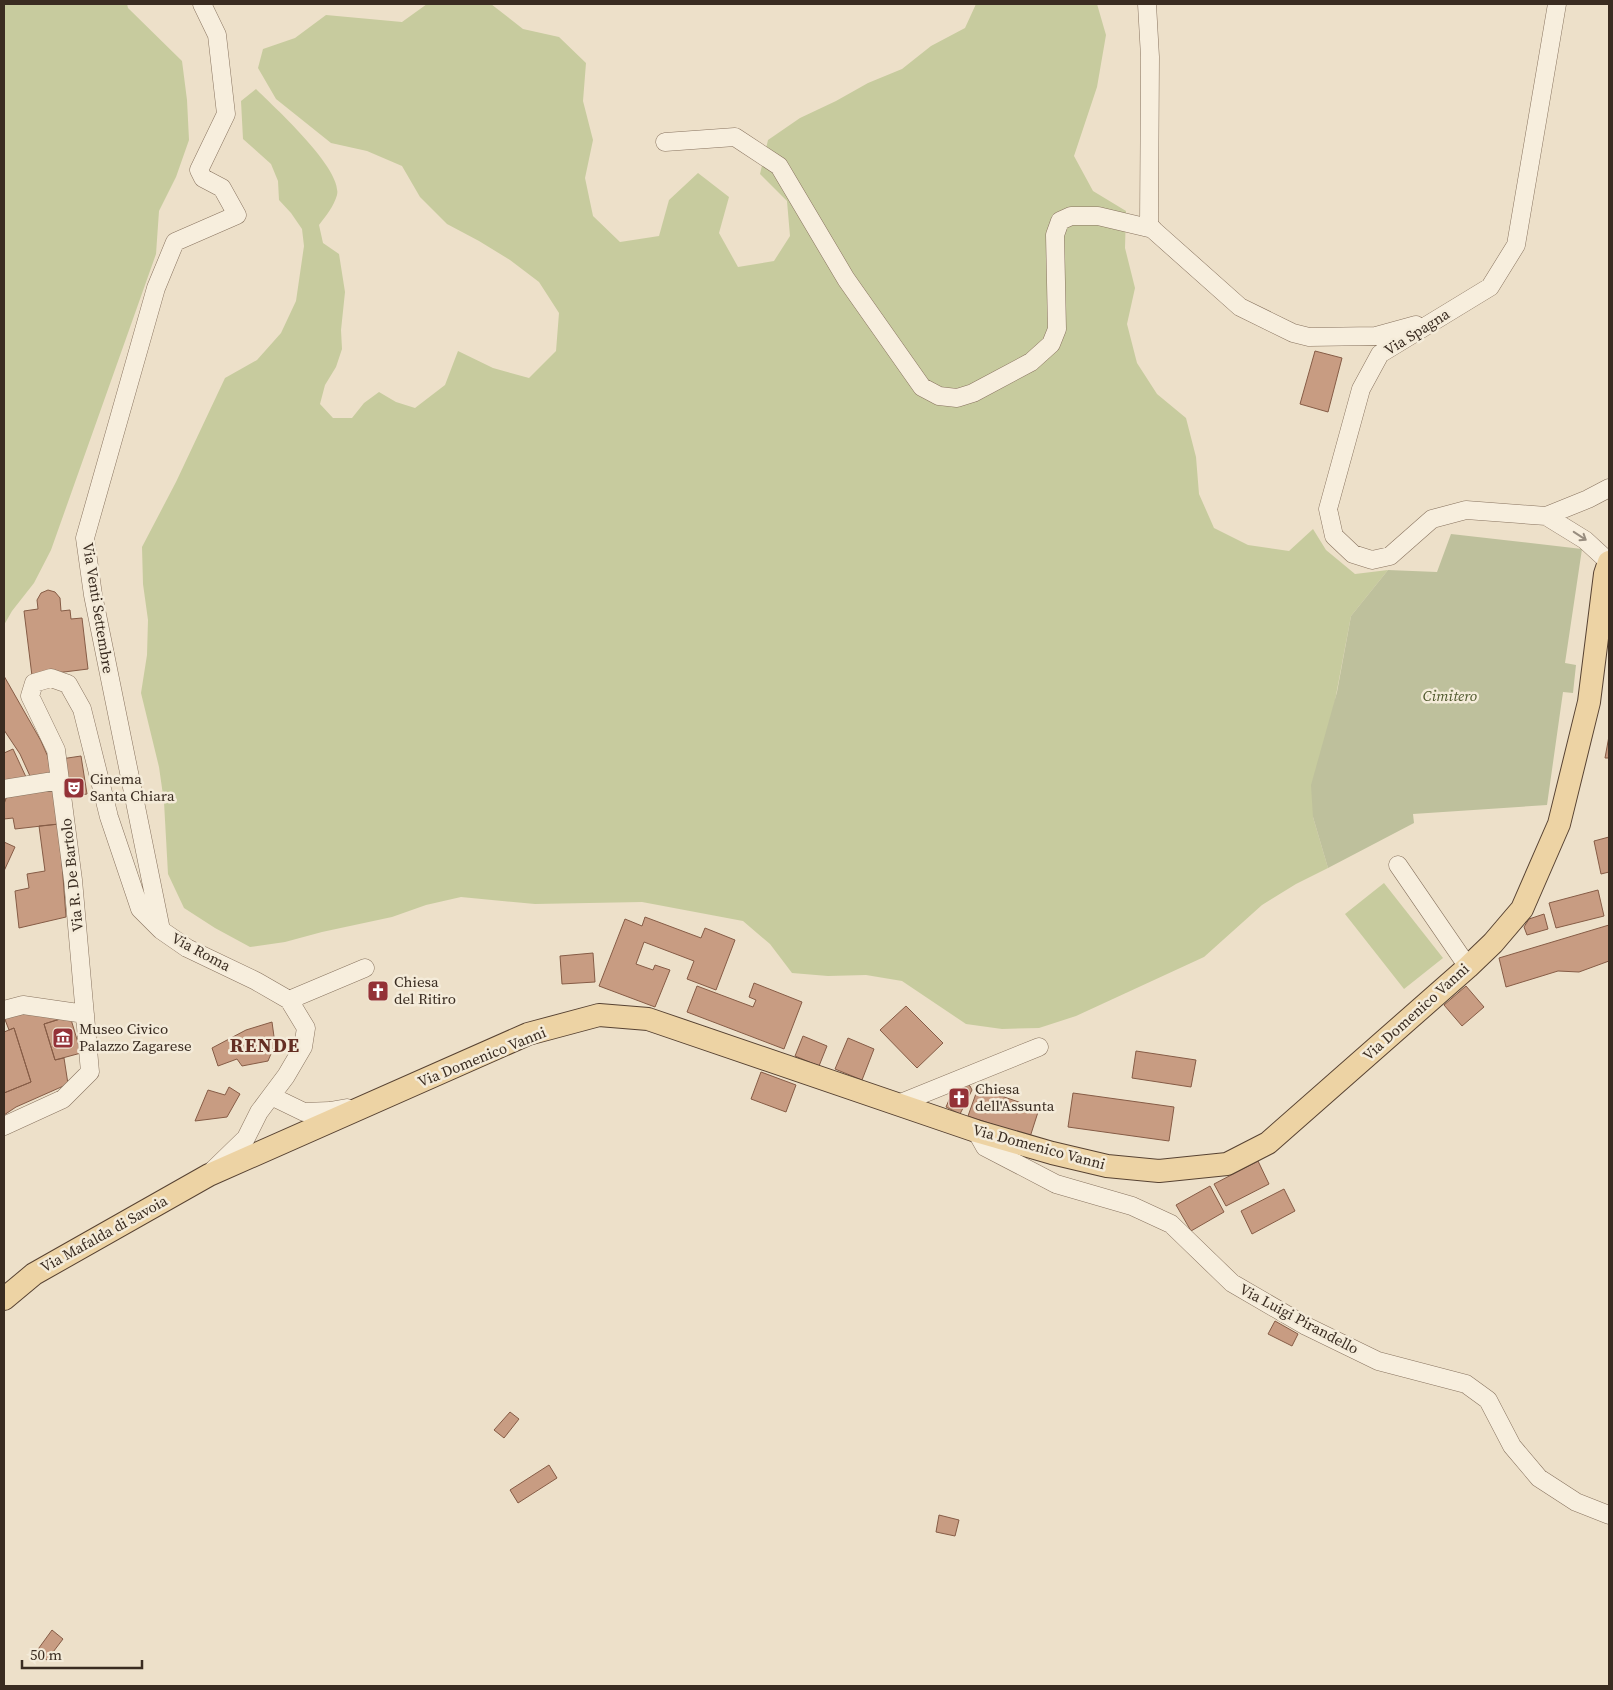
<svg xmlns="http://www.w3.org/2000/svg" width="1613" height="1690" font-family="'Source Serif 4',serif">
  <rect width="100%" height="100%" fill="#ede0c9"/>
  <path fill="#c7cb9e" d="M4 4H127L128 8 182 61 187 100 189 140 176 177 159 211 156 254 51 550 34 583 12 611 4 625Z
    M427 4H491L523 29 559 37 586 63 583 101 593 140 585 178 593 216 620 242 659 236 669 200 698 173 729 197 719 233 738 267 774 261 790 236 787 201 760 174 768 140 800 118 836 101 868 83 902 69 931 46 965 28 976 4H1097L1106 35 1097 87 1074 156 1093 191 1126 211 1125 248 1135 288 1127 324 1137 363 1157 394 1186 418 1196 457 1199 494 1214 528 1248 545 1289 551 1313 529 1326 550 1355 574 1388 570 1351 616 1313 817 1328 868 1296 884 1262 905 1204 957 1076 1016 1039 1028 1002 1029 966 1024 902 981 866 975 828 976 792 973 770 944 743 921 642 902 535 904 461 897 426 905 392 917 322 932 285 942 250 947 215 928 184 908 168 874 164 802 159 767 141 693 147 655 148 620 143 584 142 547 176 482 225 378 257 360 281 333 296 301 304 246 302 229 291 213 279 200 278 181 271 164 243 139 241 101 256 89C274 107 343 169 337 195 334 206 326 216 319 225L323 243 339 254 345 292 341 330 342 349 336 367 325 385 320 404 333 418H352L364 403 379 392 396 402 415 408 445 385 458 351 493 368 529 378 556 351 559 313 539 282 510 260 479 241 447 224 420 197 402 166 367 151 331 143 276 99 258 68 263 49 295 38 326 15 402 22Z
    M1384 883 1443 958 1404 989 1345 914Z"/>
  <path fill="#bec09c" d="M1451 534 1582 549 1565 663 1576 665 1573 693 1563 692 1547 805 1413 814 1414 823 1328 868 1313 817 1311 785 1337 692 1351 616 1388 570 1437 572Z"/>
  <path fill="#c89c82" stroke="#865c46" d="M1315 351 1342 358 1328 412 1300 404Z
    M48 590 55 592 60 598 61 611 70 610 71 619 82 618 88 669 32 676 24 611 38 609 37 600 41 593Z
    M4 676 41 741 48 757 51 775 30 776 20 754 4 730Z
    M1609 736V758H1605Z
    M13 749 26 777 4 784V753Z
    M81 756 87 794 67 797 61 759Z
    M57 789 59 824 15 829 13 818 4 819V804L8 793Z
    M59 824 66 917 19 928 15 891 29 888 27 874 45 871 39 826Z
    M1609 837V872L1601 874 1594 841Z
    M4 842 15 847 4 871Z
    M1598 890 1604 916 1556 928 1549 903Z
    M1544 914 1548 929 1527 935 1524 927 1529 919Z
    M645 917 701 938 705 928 735 940 716 990 687 979 694 961 644 942 636 964 653 970 655 965 670 970 655 1007 599 986 625 919 642 926Z
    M1609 925V961L1579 972 1558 971 1506 987 1499 958Z
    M593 953 595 982 562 984 560 956Z
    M754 983 802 1002 784 1049 687 1012 697 986 753 1007 756 1000 749 997Z
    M1466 986 1484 1007 1462 1026 1444 1005Z
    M906 1006 943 1043 917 1068 880 1030Z
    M22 1008 60 1019 44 1024 55 1060 64 1058 68 1084 16 1107 4 1115V1093L31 1082 14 1028 9 1030 4 1017Z
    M70 1016 81 1053 55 1060 44 1024Z
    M272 1022 275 1044 268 1061 242 1066 237 1059 218 1066 212 1048 246 1030Z
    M14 1028 31 1082 4 1093V1032Z
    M803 1036 827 1046 819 1066 795 1056Z
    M848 1038 874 1049 862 1080 835 1069Z
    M1136 1051 1196 1060 1191 1087 1132 1078Z
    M761 1072 796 1085 786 1112 751 1099Z
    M965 1082 970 1086 972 1090 960 1114 946 1107 955 1086Z
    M229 1087 240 1094 227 1117 195 1121 208 1090 225 1095Z
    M978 1088 1039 1109 1030 1137 968 1116Z
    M1073 1093 1174 1107 1169 1141 1068 1127Z
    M1258 1161 1269 1184 1226 1206 1214 1184Z
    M1210 1186 1224 1212 1191 1231 1176 1205Z
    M1284 1189 1295 1211 1252 1234 1241 1211Z
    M1275 1321 1298 1334 1292 1346 1268 1334Z
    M510 1412 519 1419 504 1438 494 1430Z
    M549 1465 557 1478 518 1503 510 1490Z
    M939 1515 959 1520 955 1536 936 1532Z
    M52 1630 63 1639 47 1660 36 1652Z"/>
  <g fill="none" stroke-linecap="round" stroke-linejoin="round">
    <g stroke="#88735f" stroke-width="19">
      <path id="minor" d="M1147 4 1150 57 1149 226 1240 307 1293 333 1309 337 1376 336 1416 325
        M1557 4 1516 245 1490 287 1380 354 1361 389 1328 509 1334 536 1353 554 1372 560 1390 556 1432 519 1466 510 1546 516 1588 499 1609 488
        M665 142 735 137 779 166 846 279 922 387 939 396 957 398 973 393 1031 362 1051 344 1057 329 1055 235 1060 221 1071 216H1098L1153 229
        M1546 516 1585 540 1609 562
        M4 789 60 780
        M1398 865 1468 967
        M161 930 93 595 85 538 156 288 175 242 237 215 222 188 203 178 199 170 226 114 217 35 202 4
        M289 1000 365 968
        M4 1010 23 1005 85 1014
        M898 1104 1039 1047
        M4 1126 63 1099 90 1072 73 880 56 750 30 696 34 683 51 678 68 684 82 709 109 817 140 909 161 930 187 948 256 981 289 1000 306 1028 303 1047 286 1076 271 1096 304 1112 330 1111 347 1108
        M976 1131 985 1147 1056 1184 1132 1206 1171 1224 1232 1283 1306 1326 1378 1361 1466 1384 1488 1400 1512 1446 1539 1478 1576 1502 1609 1515
        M213 1170 246 1138 259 1112 271 1096"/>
    </g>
    <g stroke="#574232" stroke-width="24">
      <path id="major" d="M4 1299 34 1274 209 1175 528 1034 599 1015 648 1019 976 1131 1052 1153 1107 1166 1159 1171 1227 1164 1268 1143 1468 967 1493 943 1522 909 1559 824 1589 702 1605 574 1609 562"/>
    </g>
    <use href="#minor" stroke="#f7eedd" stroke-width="18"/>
    <use href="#major" stroke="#edd3a4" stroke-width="22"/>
  </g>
  <defs><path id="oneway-shaft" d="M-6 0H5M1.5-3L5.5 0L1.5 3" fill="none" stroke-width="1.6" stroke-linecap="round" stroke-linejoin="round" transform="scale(1.25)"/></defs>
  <use stroke="#988d7f" href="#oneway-shaft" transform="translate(1580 536) rotate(33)"/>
  <defs>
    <g id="theatre-square" transform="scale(1.125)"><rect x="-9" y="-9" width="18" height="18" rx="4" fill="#943237" stroke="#f4ebd9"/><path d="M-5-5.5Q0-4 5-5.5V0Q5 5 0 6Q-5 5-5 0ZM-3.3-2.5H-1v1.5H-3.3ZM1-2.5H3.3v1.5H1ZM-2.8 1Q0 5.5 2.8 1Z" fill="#fff"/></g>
    <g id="church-square" transform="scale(1.125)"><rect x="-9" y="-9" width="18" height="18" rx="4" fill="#943237" stroke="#f4ebd9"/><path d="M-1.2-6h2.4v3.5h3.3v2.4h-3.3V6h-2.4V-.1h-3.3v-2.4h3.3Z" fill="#fff"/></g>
    <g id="museum-square" transform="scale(1.125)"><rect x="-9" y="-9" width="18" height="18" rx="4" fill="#943237" stroke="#f4ebd9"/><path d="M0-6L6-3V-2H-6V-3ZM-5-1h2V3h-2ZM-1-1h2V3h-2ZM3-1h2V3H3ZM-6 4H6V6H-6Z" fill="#fff"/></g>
  </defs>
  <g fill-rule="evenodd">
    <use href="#theatre-square" x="74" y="788"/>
    <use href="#church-square" x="378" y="991"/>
    <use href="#museum-square" x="63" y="1038"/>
    <use href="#church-square" x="959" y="1098"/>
  </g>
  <g text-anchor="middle" stroke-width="5" stroke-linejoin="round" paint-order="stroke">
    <g font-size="15" fill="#3a2c21" stroke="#f4ebd9">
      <text transform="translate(1417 332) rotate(-32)" y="5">Via Spagna</text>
      <text transform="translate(98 608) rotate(81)" y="5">Via Venti Settembre</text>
      <text transform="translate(72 875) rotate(-96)" y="5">Via R. De Bartolo</text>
      <text transform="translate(201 952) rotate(28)" y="5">Via Roma</text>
      <text transform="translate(1416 1012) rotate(-42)" y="5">Via Domenico Vanni</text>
      <text transform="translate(482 1057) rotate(-22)" y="5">Via Domenico Vanni</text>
      <text transform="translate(1039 1147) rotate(15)" y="5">Via Domenico Vanni</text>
      <text transform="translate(104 1234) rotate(-29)" y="5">Via Mafalda di Savoia</text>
      <text transform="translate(1299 1319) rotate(28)" y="5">Via Luigi Pirandello</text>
    </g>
    <g font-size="15" font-style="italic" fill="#4c5529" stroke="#f4ebd9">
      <text x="1450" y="701">Cimitero</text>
    </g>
    <g font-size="15" fill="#3a2c21" stroke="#f4ebd9" text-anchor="start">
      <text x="90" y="784">Cinema<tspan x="90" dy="17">Santa Chiara</tspan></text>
      <text x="394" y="987">Chiesa<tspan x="394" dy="17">del Ritiro</tspan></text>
      <text x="79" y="1034">Museo Civico<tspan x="79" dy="17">Palazzo Zagarese</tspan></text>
      <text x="975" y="1094">Chiesa<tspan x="975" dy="17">dell'Assunta</tspan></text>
    </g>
    <g font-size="20" font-weight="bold" letter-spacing="1" fill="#642e23" stroke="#f4ebd9">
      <text x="265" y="1052">RENDE</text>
    </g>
  </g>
  <rect width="1613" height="1690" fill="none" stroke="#3a2c21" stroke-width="10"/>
  <path d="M22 1660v8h120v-8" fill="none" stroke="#3a2c21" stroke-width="2.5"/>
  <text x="30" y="1660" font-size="15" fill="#3a2c21" stroke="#f4ebd9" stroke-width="4" paint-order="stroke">50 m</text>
</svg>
